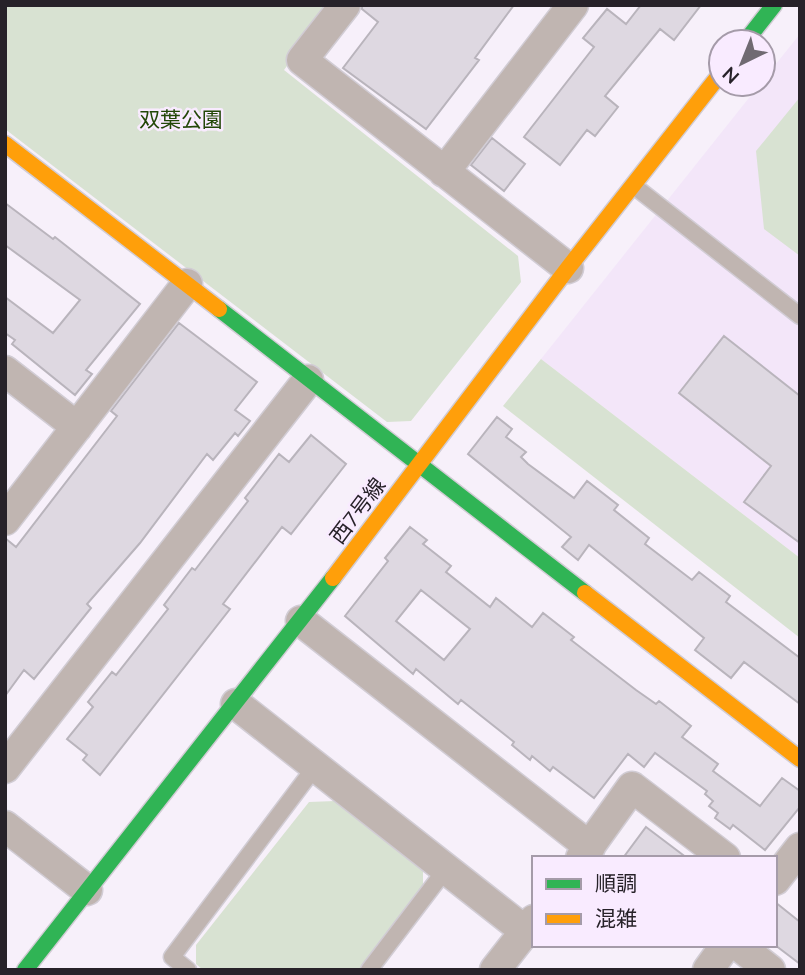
<svg xmlns="http://www.w3.org/2000/svg" width="805" height="975" font-family="'Nunito Sans','Noto Sans JP',sans-serif">
  <rect width="100%" height="100%" fill="#f7f0fa"/>
  <path fill="#f3e6f9" d="M800 34V558L541 359 760 84H763V80Z"/>
  <path fill="#d8e2d2" d="M5 5H332L284 70 518 256 521 282 411 421 387 422 5 129Z
    M800 97V256L764 229 756 151Z
    M541 359 800 558V638L503 406Z
    M335 801 423 870V891L362 970H203L196 964V945L309 802Z"/>
  <path fill="#ded8e1" stroke="#b9b4bc" stroke-width="2" fill-rule="evenodd" d="M362 5H514L475 58 479 60 426 129 343 68 378 22 362 9Z
    M641 5H701L674 40 660 29 605 96 618 107 595 136 587 130 560 165 524 137 594 47 583 38 607 9 626 24Z
    M492 138 525 164 504 191 471 165Z
    M5 203 53 239 55 237 140 304 86 370 92 374 75 395 12 344 15 340 5 333V297L53 333 80 300 5 245Z
    M179 323 257 382 235 410 250 421 238 436 235 433 213 460 207 454 140 543 87 604 91 608 34 679 24 670 5 696V538L16 547 117 416 111 411Z
    M724 336 800 396V543L744 502 771 466 679 393Z
    M497 417 512 429 506 437 526 452 521 457 528 464 574 498 587 481 618 505 614 510 649 538 645 544 692 580 699 572 730 596 726 602 800 658V704L744 662 731 678 695 650 704 638 589 545 578 560 562 547 571 537 468 454Z
    M311 435 346 464 291 534 282 527 223 604 230 609 100 775 83 760 87 755 67 739 93 707 88 702 112 672 116 675 168 609 164 605 192 568 195 570 248 501 245 498 279 454 289 462Z
    M410 527 427 540 423 544 451 566 446 572 490 607 496 598 532 627 543 613 574 637 571 640 636 690 656 704 659 701 691 726 682 737 718 764 713 771 760 806 782 778 800 791V807L765 850 733 825 730 829 715 818 718 813 709 806 713 801 705 794 707 791 655 753 644 767 628 754 594 798 553 767 550 771 532 756 530 760 512 745 514 742 461 700 458 704 416 669 413 674 345 616 388 561 385 558ZM421 590 470 629 444 660 396 621Z
    M646 827 687 858H623Z
    M775 902 800 922V964L775 945Z"/>
  <g fill="none" stroke-linecap="round" stroke-linejoin="round">
    <g stroke="#d1ccd4" stroke-width="19">
      <path id="lane" d="M634 186 800 316
        M188 970 172 957 315 767
        M369 970 446 869"/>
    </g>
    <g stroke="#d1ccd4" stroke-width="33">
      <path id="street" d="M345 5 302 60 568 268
        M444 172 573 5
        M5 371 77 427
        M5 520 187 284
        M301 621 590 847
        M236 704 525 931
        M5 768 308 380
        M5 826 87 890
        M581 858 632 787 725 858
        M775 880 800 848
        M738 945 770 970
        M495 970 534 920
        M708 970 726 945"/>
    </g>
    <g stroke="#d1ccd4" stroke-width="19">
      <path id="fast" d="M745 42 774 5
        M219 309 585 593
        M25 970 333 578"/>
    </g>
    <g stroke="#d1ccd4" stroke-width="19">
      <path id="slow" d="M5 144 219 309
        M333 578 568 268 721 73
        M585 593 800 759"/>
    </g>
    <use href="#lane" stroke="#c0b5b1" stroke-width="16"/>
    <use href="#street" stroke="#c0b5b1" stroke-width="30"/>
    <use href="#fast" stroke="#30b455" stroke-width="16"/>
    <use href="#slow" stroke="#ff9f0a" stroke-width="16"/>
  </g>
  <g text-anchor="middle" stroke-width="5" stroke-linejoin="round" paint-order="stroke">
    <g font-size="21" fill="#234708" stroke="#f9ebff">
      <text x="181" y="127">双葉公園</text>
    </g>
    <g font-size="21" fill="#272229" stroke="#f9ebff">
      <text transform="translate(358 511) rotate(-53)" y="7">西7号線</text>
    </g>
  </g>
  <rect width="805" height="975" fill="none" stroke="#272229" stroke-width="14"/>
  <rect x="532" y="856" width="245" height="91" fill="#f9ebff" stroke="#a59ba9" stroke-width="2"/>
  <rect x="546" y="879" width="35" height="10" fill="#30b455" stroke="#a59ba9" stroke-width="2"/>
  <text x="595" y="891" font-size="21" fill="#272229">順調</text>
  <rect x="546" y="914" width="35" height="10" fill="#ff9f0a" stroke="#a59ba9" stroke-width="2"/>
  <text x="595" y="926" font-size="21" fill="#272229">混雑</text>
  <g transform="translate(742 63) rotate(223)"><circle r="33" fill="#f9ebff" stroke="#a59ba9" stroke-width="2"/>
  <path d="M0-5L12 26L0 18L-12 26Z" fill="#706a72"/>
  <text y="-10" font-size="19" font-weight="bold" text-anchor="middle" fill="#272229">N</text>
  </g>
</svg>
